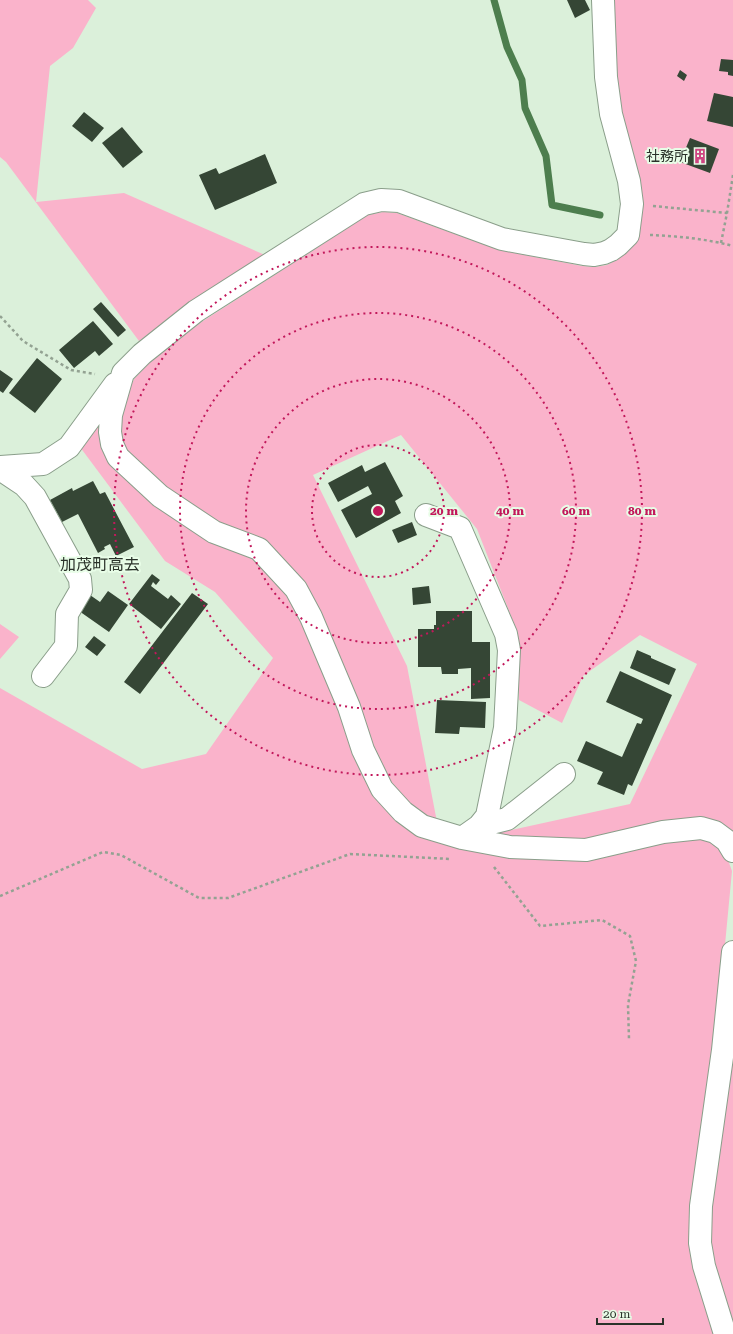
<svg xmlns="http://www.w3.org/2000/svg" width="733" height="1334" font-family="'Roboto Serif','Noto Sans JP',serif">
  <rect width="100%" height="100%" fill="#dbf0da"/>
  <path fill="#fab3cb" d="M0 0H88L96 8 73 48 50 66 36 202 124 193 265 255 190 303 139 341 6 162 0 157Z
    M611 0H733V835L586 842 489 835 630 804 697 664 640 635 583 676 562 723 519 700 518 634 477 529 401 435 313 475 407 666 437 822 426 819 389 784 370 747 319 613 218 525 165 489 125 452 120 441 122 407 134 379 150 362 203 321 368 215 383 212 397 213 499 250 582 266 595 267 607 265 617 260 625 254 636 243 641 204 619 113Z
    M101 413 104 446 255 556 289 594 304 621 375 794 460 846 665 841 700 837 711 839 728 860 732 871 715 1050 693 1205 716 1334H0V688L142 769 206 754 273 658 215 592 165 561 80 447Z
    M0 624 19 637 0 659Z
    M733 1033V1332L708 1242 709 1207Z"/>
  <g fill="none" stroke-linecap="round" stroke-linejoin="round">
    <path stroke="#4d7e4e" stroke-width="7" d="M494 0 507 47 522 80 525 108 546 156 552 205 600 215"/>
  </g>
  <path fill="#354635" d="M567 0H585L590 10 575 18Z
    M721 59 733 60V76L728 75V72L719 71Z
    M680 70 687 75 684 81 677 76Z
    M714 93 733 97V127L707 121Z
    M84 112 104 128 92 142 72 126Z
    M122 127 143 152 123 168 102 143Z
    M690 138 719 149 710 173 680 162Z
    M265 154 277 183 215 210 199 175 216 168 219 174Z
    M101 302 126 330 118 337 93 309Z
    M93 321 113 344 99 356 95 351 74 368 59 350Z
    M37 358 62 379 35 413 9 393Z
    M0 370 13 379 3 393 0 391Z
    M385 462 403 496 395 501 401 513 356 538 341 510 372 494 368 486 338 502 328 483 362 465 365 472Z
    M93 481 100 494 105 492 134 547 116 556 110 544 104 547 105 549 98 553 78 514 62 522 50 500 72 488 73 491Z
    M412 522 417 535 398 543 392 530Z
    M152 574 160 580 156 585 153 582 151 586 168 599 171 595 181 604 161 629 129 604Z
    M429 586 431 603 413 605 412 588Z
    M108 591 128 605 109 632 79 611 90 595 100 602Z
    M192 593 208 604 140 694 124 682Z
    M436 611H472V642H490V698L471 699V668L458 669V674H442L441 667H418V629H434V625H436Z
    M94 636 106 645 97 656 85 647Z
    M637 650 651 656V658L676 669 669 685 630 668Z
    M620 671 672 695 632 786 628 784 624 795 597 784 603 772 577 761 586 741 622 757 637 723 641 724 643 719 606 702Z
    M437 700 486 702 485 728 460 727 459 734 435 733Z"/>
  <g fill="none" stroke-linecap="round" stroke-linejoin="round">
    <g stroke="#8a9e8a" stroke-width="24">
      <path id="minor" d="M603 0 606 77 611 114 629 181 632 204 628 235 618 245 611 250 604 253 594 255 584 254 502 239 399 201 381 200 364 204 196 311 142 354 123 373 111 415 110 432 112 444 118 457 160 496 214 532 259 549 296 589 311 617 349 707 363 750 382 789 403 812 422 826 462 838 510 847 586 850 663 832 701 828 715 832 727 841 733 851
        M0 467 43 464 69 447 115 384
        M0 469 24 485 35 497 80 579 81 590 67 614 66 646 43 676
        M426 515 460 528 506 634 509 650 505 728 487 816 479 826 462 838
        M479 826 507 819 564 774
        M725 1334 704 1266 700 1243 701 1206 723 1050 733 952"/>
    </g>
    <path stroke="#93a292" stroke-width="2.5" stroke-dasharray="3 3" stroke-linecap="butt" d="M653 206 727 213
      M650 235C678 236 707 239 733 246
      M721 243 727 213 733 175
      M0 316 23 341 71 370 95 374
      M494 867 540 926 602 920 630 936 636 961 628 1005 629 1039
      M0 896 103 852 121 855 199 898H228L350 854 451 859"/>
    <use href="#minor" stroke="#fff" stroke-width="22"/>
  </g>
  <g fill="none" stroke="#c2185b" stroke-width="2" stroke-dasharray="2 4">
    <circle cx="378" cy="511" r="66"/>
    <circle cx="378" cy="511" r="132"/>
    <circle cx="378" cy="511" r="198"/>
    <circle cx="378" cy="511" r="264"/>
  </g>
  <defs>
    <g id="building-bare" transform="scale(1.2)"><path d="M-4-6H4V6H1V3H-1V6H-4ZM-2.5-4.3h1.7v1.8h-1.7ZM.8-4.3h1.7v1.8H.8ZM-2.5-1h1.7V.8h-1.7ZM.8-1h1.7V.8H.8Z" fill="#ce4582" stroke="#e8fde7" stroke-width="2.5" paint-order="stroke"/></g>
  </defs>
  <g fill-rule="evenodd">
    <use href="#building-bare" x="700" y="156"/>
  </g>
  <g text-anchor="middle" stroke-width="4" stroke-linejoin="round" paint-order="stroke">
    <g font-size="14" fill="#2a322a" stroke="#e8fde7" text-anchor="end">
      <text x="688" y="161">社務所</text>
    </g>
    <g font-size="16" fill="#2a322a" stroke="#e8fde7">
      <text x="100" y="570">加茂町高去</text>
    </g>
  </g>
  <circle cx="378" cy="511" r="6" fill="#c2185b" stroke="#e8fde7" stroke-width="2"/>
  <g font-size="12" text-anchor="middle" font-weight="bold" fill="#c2185b" stroke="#e8fde7" stroke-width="4" stroke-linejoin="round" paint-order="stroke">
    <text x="444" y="515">20 m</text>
    <text x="510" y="515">40 m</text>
    <text x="576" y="515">60 m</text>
    <text x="642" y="515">80 m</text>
  </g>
  <path d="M597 1318v6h66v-6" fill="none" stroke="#2a322a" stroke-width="2"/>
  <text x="603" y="1318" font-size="12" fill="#2a322a" stroke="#e8fde7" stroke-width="3" paint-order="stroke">20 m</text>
</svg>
